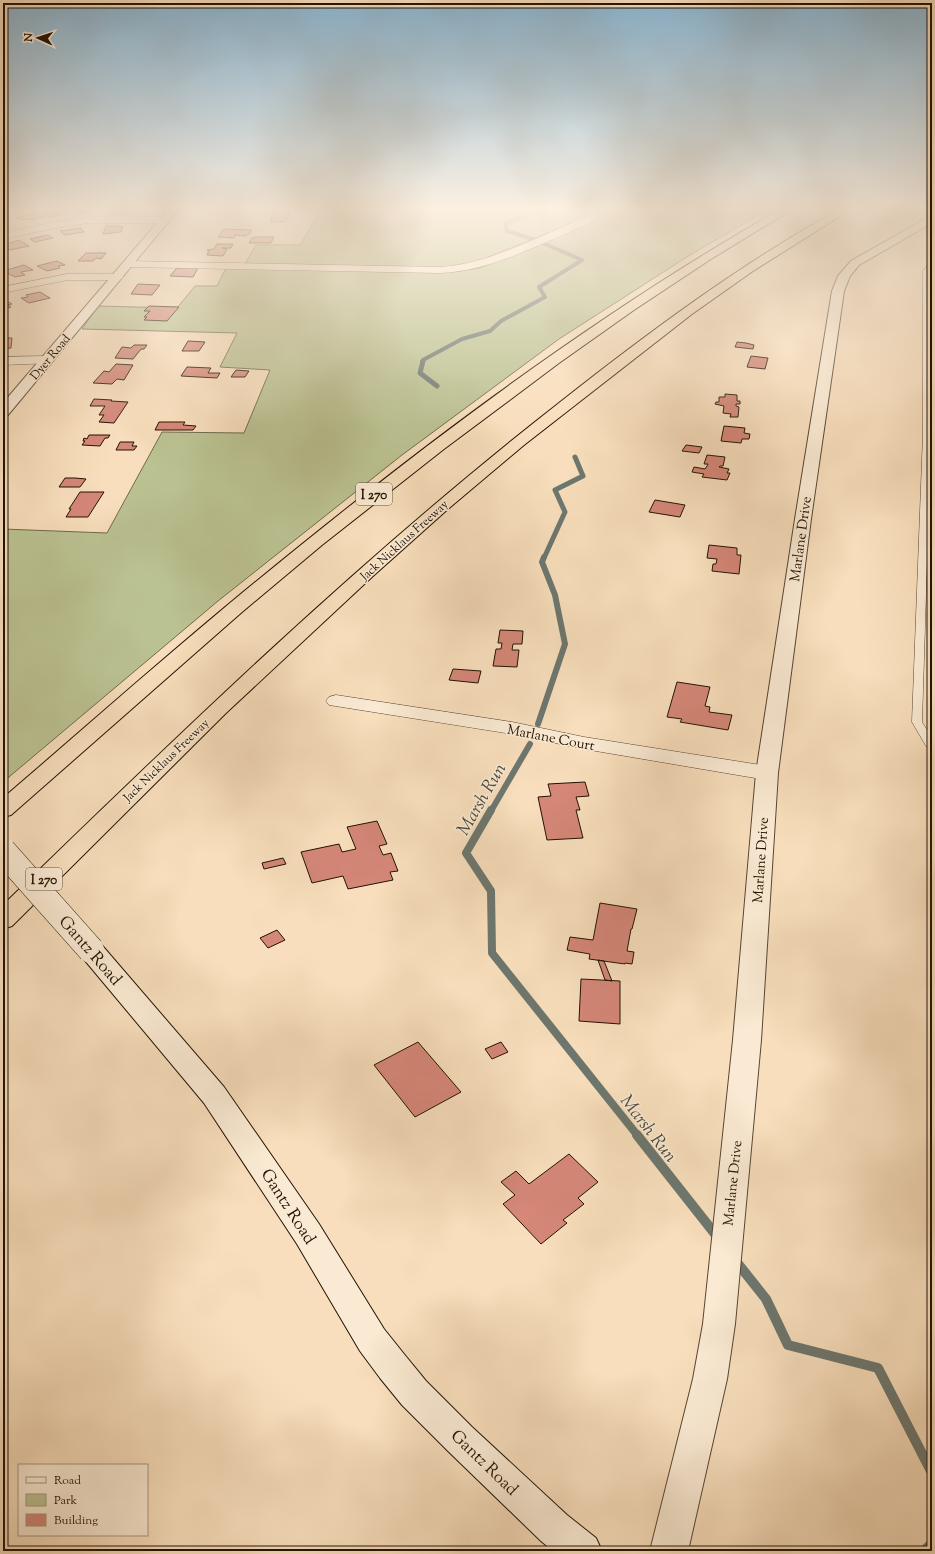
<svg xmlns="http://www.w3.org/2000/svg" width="935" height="1554" font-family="'Sorts Mill Goudy',serif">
  <rect width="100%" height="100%" fill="#f8debc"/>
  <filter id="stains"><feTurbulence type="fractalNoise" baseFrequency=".005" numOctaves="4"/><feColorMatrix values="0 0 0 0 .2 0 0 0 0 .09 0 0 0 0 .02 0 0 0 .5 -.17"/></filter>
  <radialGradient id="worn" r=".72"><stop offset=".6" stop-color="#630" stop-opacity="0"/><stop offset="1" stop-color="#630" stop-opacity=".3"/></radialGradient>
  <path fill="#bbc292" stroke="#6e6a4b" d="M321 210H589L585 218 469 265 445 268 245 264 256 245H300Z
    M600 210H767L690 255 559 339 402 455 218 601 3 782V529L107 533 162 432 244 433 270 370 220 367 237 333 82 329 98 306 177 308 195 286H217L226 268 459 271 480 268 592 221 599 215Z"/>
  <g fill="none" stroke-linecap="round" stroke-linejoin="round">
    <path stroke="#6d776f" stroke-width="4" d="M422 362 423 360 462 339 490 331 501 321 545 297 539 287 582 260 536 240 507 231 505 224 532 212V210"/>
    <path stroke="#6d776f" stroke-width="5" d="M423 361 420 373 437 386
      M544 558 565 512 555 490 583 476 575 457"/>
    <path stroke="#6d776f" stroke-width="6" d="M538 724 565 644 555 595 542 562 544 557
      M491 811 530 744"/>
    <path stroke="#6d776f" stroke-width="8" d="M491 810 466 853 491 891 492 953 638 1136"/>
    <path stroke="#6d776f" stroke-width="10" d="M637 1135 719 1239
      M735 1260 766 1299 788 1345 878 1368 932 1473
      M924 1551 932 1543"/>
  </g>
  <path fill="#d58778" stroke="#221204" d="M46 210H65L66 211 56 212 60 215 48 217 41 211Z
    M78 210H99L79 213Z
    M276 210H290L287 214H290L285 222H270L272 219 270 218Z
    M35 213 44 217 30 220 28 219 22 220 16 218Z
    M106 226H117L123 227 121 232 103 234Z
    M81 228 84 232 64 235 60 231Z
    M224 229 252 230 249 234 245 236 235 235 234 238 218 237Z
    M48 235 53 238 35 242 30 239Z
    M256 237H274L271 243H249L252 238Z
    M19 240 29 246 10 250 3 246 7 245 6 244 9 243Z
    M217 244H233L231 248H222L227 249 223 256 207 255 209 251 207 250 214 249Z
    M86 253H106L101 259 96 258 93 261H78Z
    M57 261 65 265 58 266 60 268 47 271 37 266Z
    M24 265 33 270 21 272 25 275 15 277 3 271Z
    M177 268H198L193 277 170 276Z
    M138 284 160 285 152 295 131 294Z
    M40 292 50 298 29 303 21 298 28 297 26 295Z
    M5 300 12 304 8 305 11 307 3 310V301Z
    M149 306 179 307 167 321 144 320 147 317H144L150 311H144Z
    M3 338H12L11 348 3 349Z
    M188 341 205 342 199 351H182Z
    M737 342 746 343 754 345 753 349 735 347Z
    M134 345H147L144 349H141L133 359 115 358 122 347 131 348Z
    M751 356 768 358 765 369 747 367Z
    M116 364 133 365 124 380 117 379 112 384 93 383 104 371 109 372Z
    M187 367 211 368 208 373H220L217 378 181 376Z
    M236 370 249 371 245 377H231Z
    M725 394 737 395V401H740V404H736V406L739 407 738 417H730L731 414 723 413 724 406 715 404 716 402H719V397H725Z
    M94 399 112 400 111 401 128 402 114 423 99 422 104 415H99L105 406H90Z
    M159 422H185L183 425 196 426 193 430H155Z
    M724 426 745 428 744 433 750 434 749 439H742L741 443 721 441Z
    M89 435H110L108 438H105L100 446 82 445 85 441H83L84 438 87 439Z
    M120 442H134L132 446H137L134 450H116Z
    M686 445 702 447 699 453 682 451Z
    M707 455 725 457 723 466H720L719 467 729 469 727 473H730L727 480 702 477 704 474 692 472 694 467 705 469 707 466 708 464H704Z
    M65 478H75L86 479 80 487H59Z
    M80 492H104L88 517H66L71 509H69Z
    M655 500 685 505 680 517 649 512Z
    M709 545 737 548V555H741L739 574 712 571 713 564H716L717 559 707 558Z
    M500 630 523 631 522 644H513L512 650H519L517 667 493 666 496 649H501L502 643H498Z
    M453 669 481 671 478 683 449 680Z
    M677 682 710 687 705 706 710 707 709 712 732 715 728 730 680 722 682 719 667 717Z
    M585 782 589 796 576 797 580 810H576L583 838 547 840 538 797 551 796 548 784Z
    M377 821 387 844 379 846 383 855 391 853 398 871 390 872 393 880 348 889 343 876 312 883 301 852 339 844 342 852 356 849 347 827Z
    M283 858 286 864 264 869 262 863Z
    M600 903 637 909 632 929H631L627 951 634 952 632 964 625 963V964L589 959 590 954 567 950 570 937 593 940Z
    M277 930 285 940 268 948 260 938Z
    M598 960 604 961 612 981 605 980Z
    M581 979 620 981V1024L579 1021Z
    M418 1042 461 1092 415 1117 374 1065Z
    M501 1042 508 1052 492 1059 485 1049Z
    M569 1154 598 1182 578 1198 584 1204 563 1220 567 1223 541 1244 503 1204 515 1195 501 1182 516 1171 529 1184Z"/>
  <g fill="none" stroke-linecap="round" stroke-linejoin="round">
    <g stroke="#584532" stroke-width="1">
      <path id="service" d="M932 261V267L929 271 931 434 922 722 932 738V748L926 746 912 722 923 434V271Z"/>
    </g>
    <g stroke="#584532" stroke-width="1">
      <path id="minor" d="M591 210H601L596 220 590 223C542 243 492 271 440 273L128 267 122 264 128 261 440 267C489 264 537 237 582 219L588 216Z
        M116 216 165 217 170 220 165 223H88L56 228 3 239V233C41 225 78 216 116 216Z
        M67 274H117L121 275 123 277 121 279 117 280H67L3 293V287Z
        M47 356 52 357 54 360 52 363 3 365V357Z
        M336 695 512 722 584 737 767 766 774 768 777 773 774 778 767 780 584 749 512 734 329 705 326 701 329 697Z"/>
    </g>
    <g stroke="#584532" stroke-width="2">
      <path id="tertiary" d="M168 210H178L8 415 3 416V403Z
        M932 215V223L859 265 850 276 844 291 811 519 778 773 761 1040 735 1324 727 1379 688 1551H650L693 1379 703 1324 733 1040 756 773 795 519 832 291 838 276 851 261Z"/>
    </g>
    <g stroke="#221204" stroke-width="2">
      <path id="secondary" d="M91 941 100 943 224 1087 319 1224 384 1329 404 1354 426 1381 472 1427 567 1515 596 1538 602 1551H553L541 1541 448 1451 402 1405 380 1378 360 1351 297 1244 204 1103 82 957 78 950 82 943Z"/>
    </g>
    <g stroke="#221204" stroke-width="2">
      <path id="motorway" d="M779 210H791L711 259 634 310 559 363 444 449 322 545 242 612 11 815 3 817V798C79 733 153 667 230 603 403 460 583 322 779 210Z
        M838 210H850L753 271 692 314 524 445 448 509 373 576 226 713 12 926 3 929V905C182 731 362 557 559 403 648 333 739 265 838 210Z"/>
    </g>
    <use href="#service" fill="#faead3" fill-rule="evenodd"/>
    <use href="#minor" fill="#faead3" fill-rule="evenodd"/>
    <use href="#tertiary" fill="#faead3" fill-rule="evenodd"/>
    <use href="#secondary" fill="#faead3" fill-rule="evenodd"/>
    <use href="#motorway" fill="#f8debc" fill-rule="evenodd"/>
    <g stroke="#221204" stroke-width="27" stroke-linecap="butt">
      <path id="secondary-bridge" d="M3 851 91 950"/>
    </g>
    <use href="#secondary-bridge" stroke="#faead3" stroke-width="26"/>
  </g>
  <linearGradient id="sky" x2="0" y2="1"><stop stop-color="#8bb7d4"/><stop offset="0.49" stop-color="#fcf0e1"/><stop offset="1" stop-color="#fcf0e1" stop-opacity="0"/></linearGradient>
  <rect width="935" height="427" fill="url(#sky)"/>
  <g text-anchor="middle" stroke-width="3" stroke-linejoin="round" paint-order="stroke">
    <g font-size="12" fill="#221204" stroke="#faead3">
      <text transform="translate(50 357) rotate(-50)" y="4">Dyer Road</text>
      <text transform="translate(404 540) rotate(-42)" y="4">Jack Nicklaus Freeway</text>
      <text transform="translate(166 760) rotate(-44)" y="4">Jack Nicklaus Freeway</text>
    </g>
    <g fill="#faead3" stroke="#635342" stroke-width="1">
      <rect x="356" y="483" width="36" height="22" rx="3"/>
      <rect x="26" y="868" width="36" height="22" rx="3"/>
    </g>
    <g font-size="13" font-weight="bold" fill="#221204">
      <text x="374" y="499">I 270</text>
      <text x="44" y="884">I 270</text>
    </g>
    <g font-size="14" fill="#221204" stroke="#faead3">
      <text transform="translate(800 539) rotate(-82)" y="5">Marlane Drive</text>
      <text transform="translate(551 737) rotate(11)" y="5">Marlane Court</text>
      <text transform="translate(760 860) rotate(-86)" y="5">Marlane Drive</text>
      <text transform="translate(732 1183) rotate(-84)" y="5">Marlane Drive</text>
    </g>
    <g font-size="17" fill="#221204" stroke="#faead3">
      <text transform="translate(91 950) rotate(49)" y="6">Gantz Road</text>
      <text transform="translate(289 1206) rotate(57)" y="6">Gantz Road</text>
      <text transform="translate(485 1462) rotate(44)" y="6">Gantz Road</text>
    </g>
    <g font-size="18" font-style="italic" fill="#4e4d43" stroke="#faead3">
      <text transform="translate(481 799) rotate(-60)" y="6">Marsh Run</text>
      <text transform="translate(649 1128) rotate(52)" y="6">Marsh Run</text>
    </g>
  </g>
  <rect width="935" height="1554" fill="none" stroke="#f8debc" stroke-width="16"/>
  <rect x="4" y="4" width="927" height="1546" fill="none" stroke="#221204" stroke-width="2"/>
  <rect x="8" y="8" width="919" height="1538" fill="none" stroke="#221204"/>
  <rect x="18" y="1464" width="130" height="72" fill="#faead3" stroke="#a49480"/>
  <rect x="26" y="1477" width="20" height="6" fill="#faead3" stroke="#a49480"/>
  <text x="54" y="1484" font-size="12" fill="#221204">Road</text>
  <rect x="26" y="1494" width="20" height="12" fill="#bbc292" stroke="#a49480"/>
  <text x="54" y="1504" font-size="12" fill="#221204">Park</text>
  <rect x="26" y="1514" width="20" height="12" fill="#d58778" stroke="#a49480"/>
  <text x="54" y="1524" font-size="12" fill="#221204">Building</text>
  <g transform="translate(38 38) rotate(273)" stroke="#faead3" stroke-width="3" paint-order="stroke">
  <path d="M0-3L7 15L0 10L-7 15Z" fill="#221204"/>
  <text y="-6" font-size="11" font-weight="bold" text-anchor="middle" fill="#221204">N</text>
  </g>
  <rect width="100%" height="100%" filter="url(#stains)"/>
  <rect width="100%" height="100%" fill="url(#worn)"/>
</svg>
